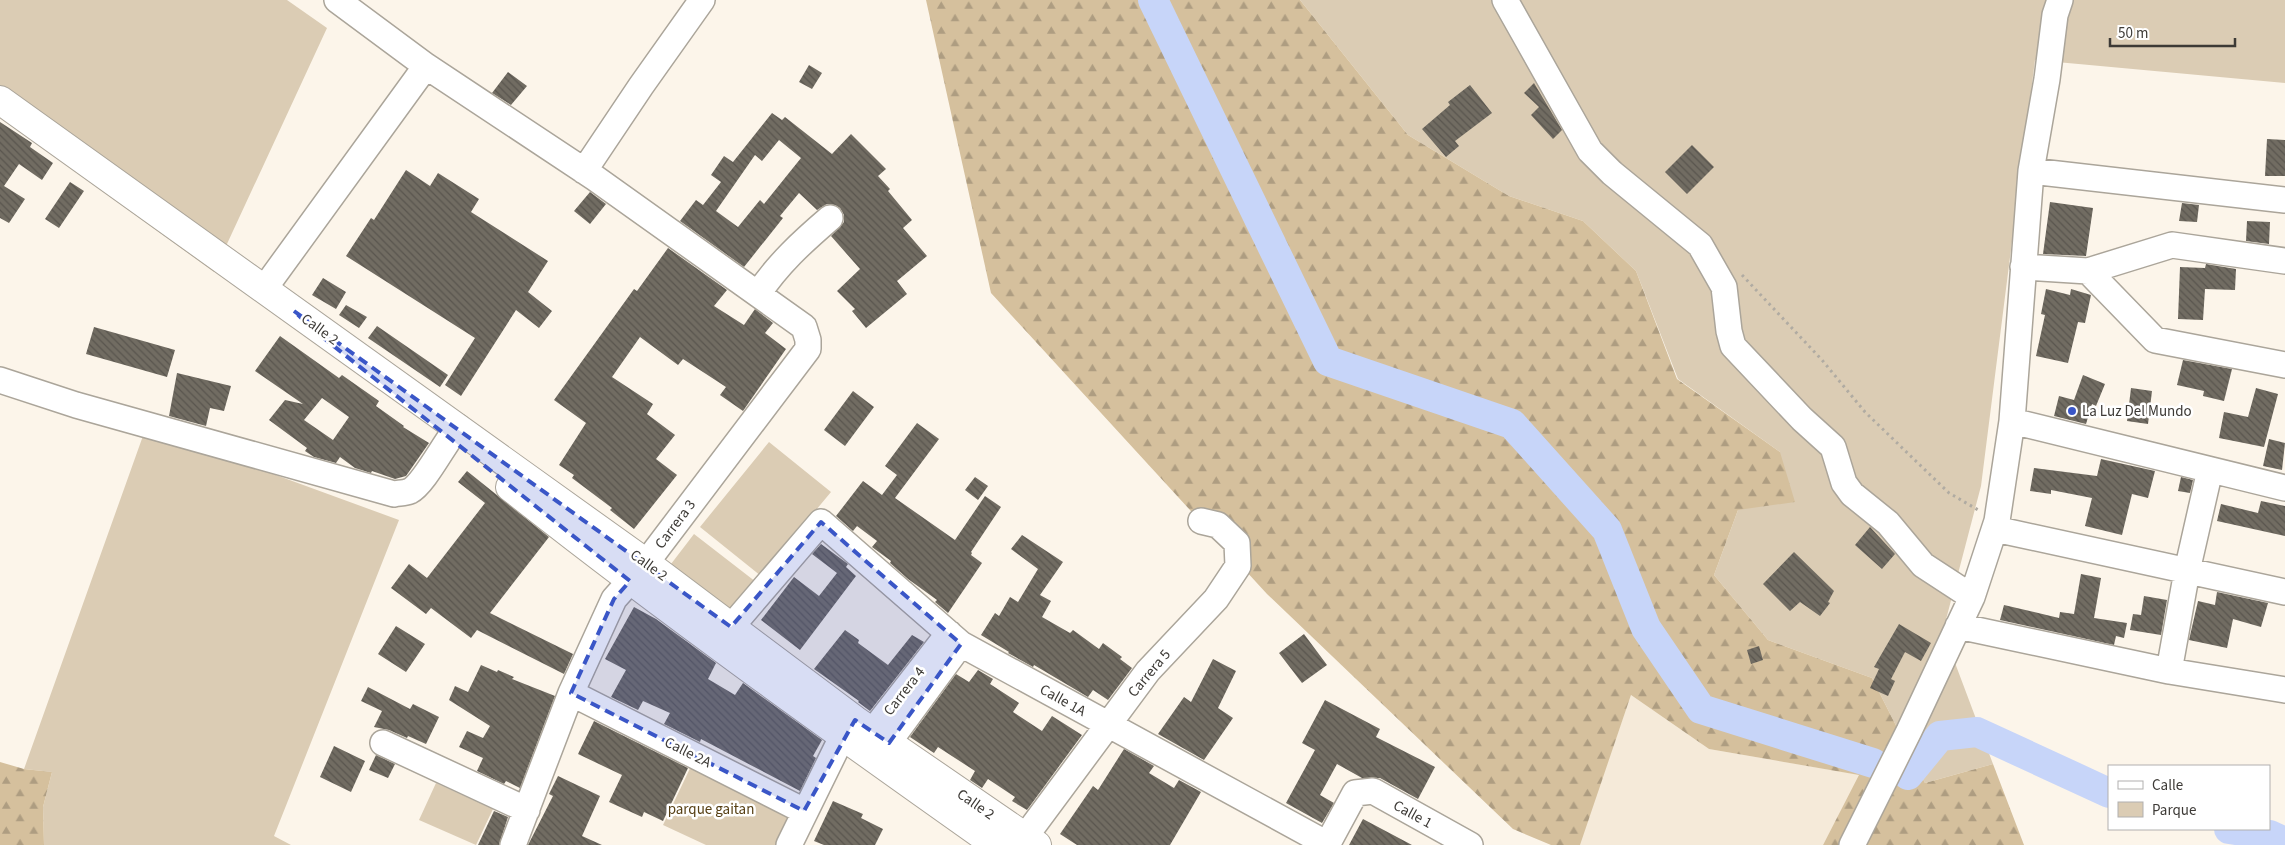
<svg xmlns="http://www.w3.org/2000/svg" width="2285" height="845" font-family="'Source Sans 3',sans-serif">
  <defs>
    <pattern id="forest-firs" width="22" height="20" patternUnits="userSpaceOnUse" patternTransform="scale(1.25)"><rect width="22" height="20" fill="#d5c09d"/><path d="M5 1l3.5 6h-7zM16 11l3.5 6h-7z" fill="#ae9d81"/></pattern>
    <pattern id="building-back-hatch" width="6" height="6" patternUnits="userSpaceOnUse" patternTransform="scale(1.25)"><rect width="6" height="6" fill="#716c62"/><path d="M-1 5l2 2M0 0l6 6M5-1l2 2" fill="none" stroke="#59554e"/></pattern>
  </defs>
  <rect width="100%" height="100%" fill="#fcf5ea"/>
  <path fill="#f5ead9" d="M1631 695 1709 749 1860 775 1823 845H1579Z"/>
  <path fill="#dbccb4" d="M0 0H287L327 28 214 272 0 117Z
    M1300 0H2285V83L2035 60 1981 486 1943 631 1993 764 1925 783 1872 678 1768 640 1714 575 1738 510 1780 452 1678 379 1636 271 1583 221 1509 196 1408 135Z
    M0 374 399 520 274 836 291 845H44L43 807 52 772 24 769 144 433Z
    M769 442 831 492 761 576 700 527Z
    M694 534 756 582 732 612 671 564Z
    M693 762 799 810 783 845H706L663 825Z
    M436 783 493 809 476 845 419 820Z"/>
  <path fill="url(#forest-firs)" d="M926 0H1300L1408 135 1509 196 1583 221 1636 271 1677 379 1780 452 1795 502 1738 510 1714 575 1768 640 1872 678 1925 783 1993 764 2024 845H1823L1859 775 1709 749 1631 695 1580 845H1551L1513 829 1267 594 991 293Z
    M0 762 24 769 52 772 43 807 44 845H0Z"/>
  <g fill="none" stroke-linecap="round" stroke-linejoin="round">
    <path stroke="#c7d5f9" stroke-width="30" d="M1153 0 1328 361 1512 424 1607 530 1646 628 1701 709 1873 763
      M1908 775 1940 736 1977 732 2109 793
      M2229 829 2270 835 2285 842"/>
  </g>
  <path fill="url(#building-back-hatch)" fill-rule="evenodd" d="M809 65 822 73 812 89 799 82Z
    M508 72 527 86 511 105 492 93Z
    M1534 83 1562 130 1553 139 1531 115 1539 107 1524 93Z
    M1470 85 1492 113 1455 141 1459 146 1446 157 1422 129 1450 105 1448 102Z
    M772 113 782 120 785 117 832 154 851 134 886 169 878 176 890 189 888 191 912 220 903 228 927 256 897 281 907 294 866 328 852 311 855 309 837 291 860 269 831 236 844 222V215L840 208 835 205 827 204 817 210 799 193 780 216 783 218 744 267 680 221 696 200 703 205 721 182 711 175 724 156 733 162ZM779 140 801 158 764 204 760 200 738 227 716 211 755 155 762 161Z
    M0 122 32 143 30 147 53 163 42 180 19 164 4 186 25 199 9 223 0 218Z
    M2267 139 2285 140V176H2265Z
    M1692 145 1714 167 1687 194 1665 172Z
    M406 170 430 186 438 173 479 199 471 212 548 261 528 292 552 311 539 328 516 310 461 396 445 385 475 338 346 256 371 218 374 220Z
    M70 182 84 191 59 228 45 219Z
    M590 192 606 204 590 224 574 211Z
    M2050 202 2093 208 2086 256 2043 254Z
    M2182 203 2199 205 2197 222 2179 221Z
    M2247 221 2270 222 2269 244 2246 241Z
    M668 248 727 290 714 306 744 325 755 309 773 323 765 333 786 349 743 411 720 395 726 387 683 359 678 365 640 337 612 377 653 404 647 414 675 435 656 459 677 475 634 529 610 510 612 508 572 478 574 475 559 465 586 423 554 400 634 289 637 291Z
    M2206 264 2236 269 2235 290 2205 289 2203 320 2178 319 2180 267 2205 268Z
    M323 278 346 292 336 309 312 295Z
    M2046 289 2070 295 2071 289 2091 295 2085 323 2078 322 2068 363 2036 356 2045 315 2041 314Z
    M346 305 367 317 359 328 339 315Z
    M377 326 448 375 440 387 368 338Z
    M94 327 175 350 167 377 86 354Z
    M280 336 339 378 342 375 379 401 376 406 404 426 403 427 429 443 406 476 395 479 372 471 371 473 355 468 340 457 336 463 314 457 305 451 307 448 269 420 285 400 303 404 255 371ZM322 398 349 417 333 440 304 420Z
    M2183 360 2232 369 2224 401 2203 396 2204 391 2177 385Z
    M177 373 231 386 224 411 210 408 206 426 169 416Z
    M2083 375 2105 384 2096 406 2092 404 2086 424 2054 416 2059 396 2074 400Z
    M2131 388 2152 391 2148 424 2127 421Z
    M2256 388 2278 394 2264 447 2219 438 2224 412 2248 417Z
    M853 391 874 407 845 446 824 430Z
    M917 423 939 439 895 498 955 540 985 496 1001 507 971 552 972 553 971 555 982 563 948 613 935 602 937 600 908 579 890 563 891 561 872 547 877 541 857 526 853 531 836 516 863 481 882 495 897 475 885 466Z
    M2269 439 2285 443 2282 470 2263 466Z
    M2101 459 2155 471 2148 498 2132 494 2122 535 2085 526 2092 498 2051 490V494L2030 491 2034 468 2097 476Z
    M467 471 549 537 490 613 573 654 564 674 477 630 471 638 431 608 426 614 391 588 409 564 427 578 485 503 458 482Z
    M975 477 988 486 978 500 965 490Z
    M2181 477 2193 480 2190 493 2178 491Z
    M2261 501 2285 506V536L2217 521 2221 504 2258 513Z
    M1870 527 1895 554 1882 569 1855 545Z
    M1022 535 1063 562 1040 595 1051 601 1042 617 1070 633 1073 630 1099 649 1103 643 1122 657 1120 659 1132 668 1108 700 1093 690 1088 697 1034 665 1033 667 1008 653 1009 652 981 635 995 613 999 616 1010 597 1018 602 1038 569 1011 549Z
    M821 544 848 564 846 567 856 576 800 650 761 620 794 577 819 596 837 573 812 554Z
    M1794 552 1834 591 1828 602 1830 603 1820 616 1800 602 1790 611 1763 584Z
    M2081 574 2101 578 2094 618 2127 623 2124 638 2116 636 2114 645 2000 620 2004 605 2059 618 2060 612 2074 614Z
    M2217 592 2268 603 2261 627 2233 619 2227 648 2189 640 2198 601 2215 605Z
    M2144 596 2167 600 2161 635 2130 630 2133 614 2141 615Z
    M634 607 656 619 716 663 708 679 735 695 743 683 822 740 813 756 816 758 800 791 701 739 700 742 664 724 670 713 643 701 638 710 611 697 626 670 605 659Z
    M1899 624 1931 643 1921 661 1905 652 1891 679 1895 681 1888 696 1870 688 1879 669 1874 667Z
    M396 626 425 644 406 672 378 654Z
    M845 630 859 640 858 643 888 665 912 635 924 642 870 711 858 702 859 701 814 669Z
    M1304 634 1327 665 1302 683 1279 653Z
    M1759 646 1763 660 1751 664 1747 650Z
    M1213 659 1236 671 1218 708 1233 718 1204 760 1158 734 1184 697 1191 702Z
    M481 665 497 672 498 670 514 677 512 679 555 696 520 788 506 781 504 784 477 771 483 758 459 747 467 731 483 738 490 726 449 700 455 686 468 692Z
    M978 670 993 679 990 684 1019 703 1013 712 1042 731 1052 716 1082 735 1027 810 1012 801 1015 797 988 779 982 788 970 780 975 771 938 747 934 753 910 737 956 674 969 682Z
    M368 687 410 709 413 704 439 717 426 744 408 736 407 738 389 730 374 727 382 711 361 701Z
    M1325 700 1380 729 1376 737 1435 767 1418 799 1380 778H1362L1337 764 1320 795 1334 803 1322 823 1286 803 1315 750 1302 743Z
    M594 721 688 768 663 821 644 812 642 817 609 802 622 775 578 754Z
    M334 746 365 761 351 792 320 777Z
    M1124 749 1154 766 1149 773 1174 788 1179 780 1201 792 1170 845H1077L1060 834 1093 786 1098 790Z
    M376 755 395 764 388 778 369 770Z
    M558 776 600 796 582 836 602 845H528L553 796 549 794Z
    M833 801 863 814 861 818 883 829 875 845H824L814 841Z
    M494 811 508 817 499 845H478Z
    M1363 819 1412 845H1349Z"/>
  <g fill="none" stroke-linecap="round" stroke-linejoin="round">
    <g stroke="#aba59a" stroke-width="28">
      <path id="minor" d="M337 0 426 66 595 178 804 327 808 340V349L646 563 614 599 571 693 513 845
        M1505 0 1590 151 1612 173 1700 245 1724 287 1729 331 1733 346 1802 419 1833 447 1844 483 1852 494 1888 523 1923 565 1972 597
        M584 171 641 86 702 0
        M2031 171 2285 200
        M2023 267 2088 271 2172 245 2285 261
        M2088 271 2155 340 2285 365
        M264 289 426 66
        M758 294C778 264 802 242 830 218
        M0 380 76 405 394 494C399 493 405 493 410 491 424 484 445 442 458 427
        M2012 421 2285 488
        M1995 529 2285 592
        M1958 626 2169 671 2285 690
        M731 627 821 522 961 644 1329 845
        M2169 671 2187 571 2210 470
        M571 693 804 811
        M383 743 527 810
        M858 746 872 732 949 633
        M877 758 957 649
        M789 845 842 737 855 720
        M1019 845 1148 671 1216 599 1238 566 1237 543 1218 525 1201 521
        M1327 845 1355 793 1373 791 1470 845
        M1852 845 1909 731 1972 597 1997 521 2012 421 2031 171 2047 79 2055 15 2060 0"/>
    </g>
    <g stroke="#aba59a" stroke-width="30">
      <path id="major" d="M0 100 646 563 855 720 1037 845
        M510 487C668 612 832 729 996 845"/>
    </g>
    <path stroke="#b0aba2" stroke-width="3" stroke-dasharray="2.5 4" stroke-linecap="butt" d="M1742 275 1822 360 1865 412 1949 493 1980 511"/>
    <use href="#minor" stroke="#fff" stroke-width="25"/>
    <use href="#major" stroke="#fff" stroke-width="28"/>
  </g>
  <path fill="#3a56c7" fill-opacity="0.2" stroke="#3a56c7" stroke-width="4" stroke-dasharray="10 6" stroke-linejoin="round" d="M294 311 731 627 821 522 961 644 889 743 855 720 804 811 571 693 614 599 630 581 316 332Z"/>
  <circle fill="#3a56c7" stroke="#fff" stroke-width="2" cx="2072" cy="411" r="5"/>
  <g text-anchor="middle" stroke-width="5" stroke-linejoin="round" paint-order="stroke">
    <g font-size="15" fill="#3d3a36" stroke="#fff">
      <text transform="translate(320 329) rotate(36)" y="5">Calle 2</text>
      <text transform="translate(675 524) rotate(-53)" y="5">Carrera 3</text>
      <text transform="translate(649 565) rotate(36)" y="5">Calle 2</text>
      <text transform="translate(1149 673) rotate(-50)" y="5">Carrera 5</text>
      <text transform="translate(904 691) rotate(-52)" y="5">Carrera 4</text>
      <text transform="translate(1063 700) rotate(29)" y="5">Calle 1A</text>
      <text transform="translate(688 752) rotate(27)" y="5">Calle 2A</text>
      <text transform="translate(976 804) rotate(35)" y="5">Calle 2</text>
      <text transform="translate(1413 814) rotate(29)" y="5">Calle 1</text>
    </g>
    <g font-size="15" fill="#3d3a36" stroke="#fff" text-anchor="start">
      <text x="2082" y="416">La Luz Del Mundo</text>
    </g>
    <g font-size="15" fill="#574015" stroke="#fff">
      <text x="711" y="814">parque gaitan</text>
    </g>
  </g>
  <rect x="2108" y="765" width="162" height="65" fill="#ffffff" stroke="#b1b0af"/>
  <rect x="2118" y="781" width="25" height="8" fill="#ffffff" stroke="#b1b0af"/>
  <text x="2152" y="790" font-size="15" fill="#3d3a36">Calle</text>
  <rect x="2118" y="802" width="25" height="15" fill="#dbccb4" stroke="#b1b0af"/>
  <text x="2152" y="815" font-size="15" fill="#3d3a36">Parque</text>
  <path d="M2110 38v8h125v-8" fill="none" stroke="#3d3a36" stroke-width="2.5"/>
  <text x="2118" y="38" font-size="15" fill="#3d3a36" stroke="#ffffff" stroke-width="4" paint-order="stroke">50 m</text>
</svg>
